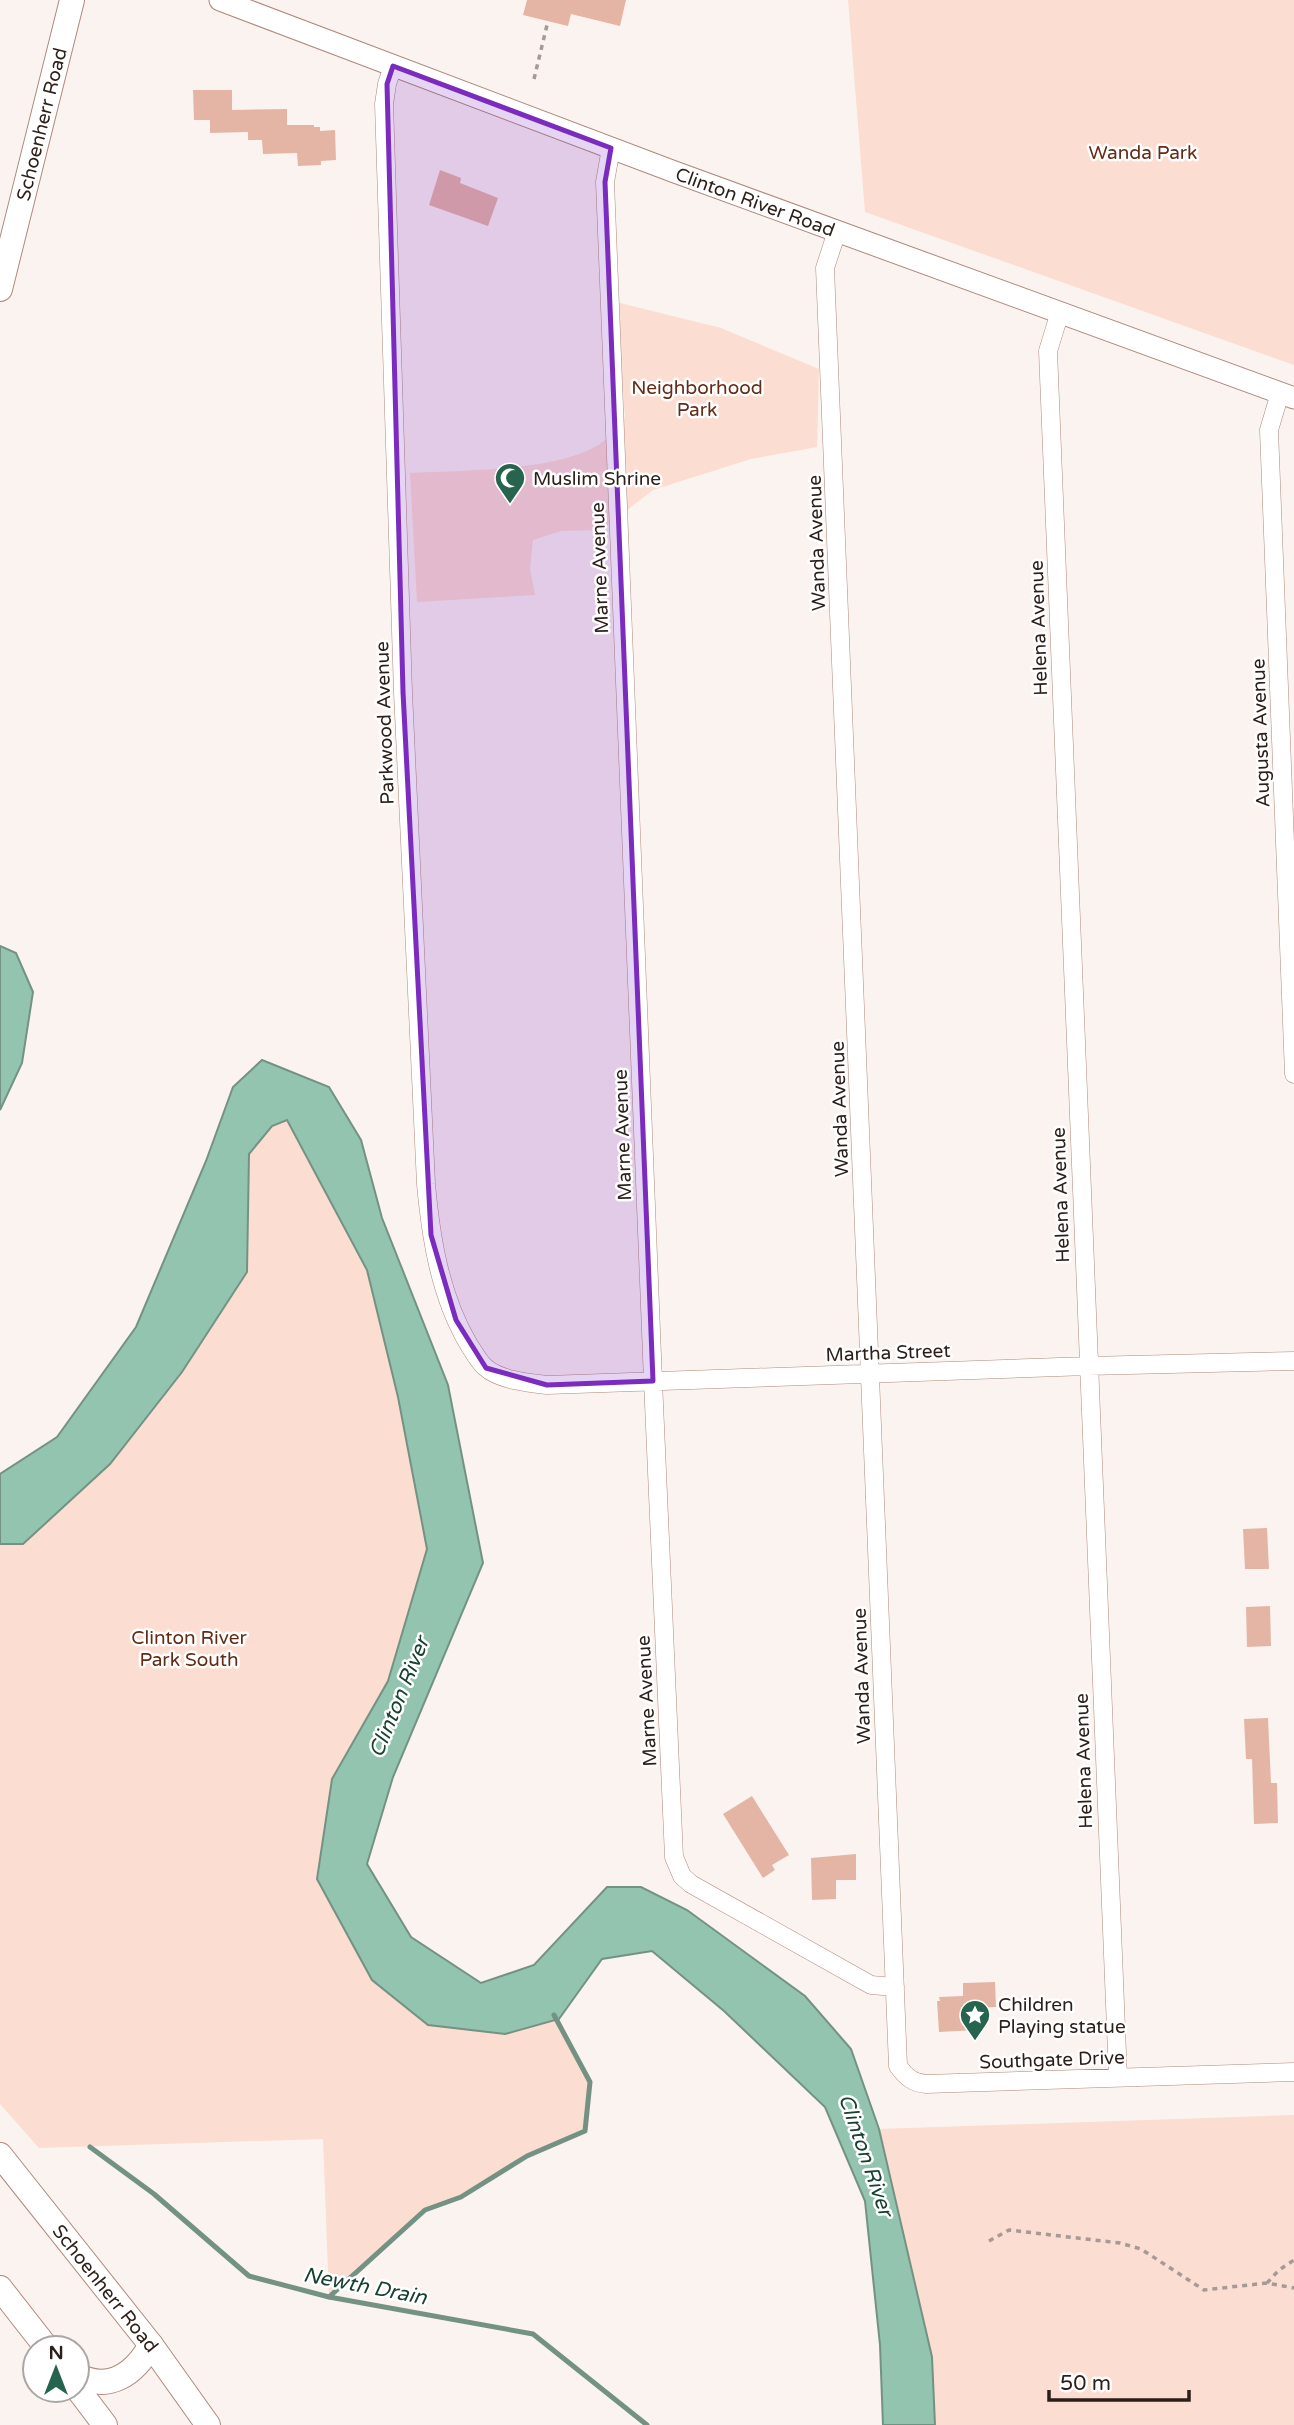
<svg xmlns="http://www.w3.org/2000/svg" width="1294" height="2425" font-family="'Varela Round',sans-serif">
  <rect width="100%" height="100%" fill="#fbf3f0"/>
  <path fill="#fcddd1" d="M848 0H1294V365L865 212Z
    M616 302 721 328 819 369 817 447 751 459 653 490 601 530 561 531 533 540 530 569 535 595 417 602 410 473C462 470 556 472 600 444 609 438 617 425 625 417Z
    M287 1119 367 1270 398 1397 427 1549 388 1681 332 1779 317 1879 505 2034 559 2019 590 2082 585 2131 527 2156 461 2197 425 2210 329 2297 323 2139 39 2148 0 2104V1544H23L110 1464 182 1372 247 1272 249 1154 272 1126Z
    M1294 2115V2425H935L932 2357 879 2129Z"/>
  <path fill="#93c4b0" stroke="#749283" stroke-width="2" d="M0 946 16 953 33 992 22 1063 0 1110Z
    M262 1060 329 1087 361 1140 382 1218 448 1385 483 1563 393 1777 367 1864 411 1937 481 1983 534 1965 607 1887H641L687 1910 805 1996 851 2049 879 2129 932 2357 935 2425H883L880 2345 865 2201 825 2107 724 2011 652 1951 602 1959 559 2019 505 2034 428 2025 372 1980 317 1879 332 1779 388 1681 427 1549 398 1397 367 1270 287 1120 272 1126 249 1154 247 1272 182 1372 110 1464 23 1544H0V1474L57 1437 136 1327 206 1161 233 1087Z"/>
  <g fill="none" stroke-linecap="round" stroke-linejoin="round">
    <path stroke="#749283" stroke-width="5" d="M90 2147 154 2194 249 2276 329 2297 533 2334 647 2425
      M329 2297 425 2210 461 2197 527 2156 585 2131 590 2082 554 2015"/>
  </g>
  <path fill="#e4b5a5" d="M527 0H626L620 26 571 14 568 26 523 15Z
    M193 90H232V110L287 109V125H314V127H320V131L335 130 336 160 321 161V165L298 166 297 153 263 154 262 140H248V132L210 133V120H194Z
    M440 170 461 178 460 183 498 198 488 226 429 205Z
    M1267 1528 1269 1569H1245L1243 1529Z
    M1270 1606 1271 1646 1247 1647 1246 1607Z
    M1268 1718 1271 1783H1277L1278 1823 1254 1824 1252 1759H1246L1244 1719Z
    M752 1796 789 1855 772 1865 775 1870 763 1878 723 1814Z
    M856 1854V1880H836V1899L812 1900 811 1858Z
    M995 1982 996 2007 974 2008 976 2030 939 2032 937 2001H940L939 1997 963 1996V1983Z"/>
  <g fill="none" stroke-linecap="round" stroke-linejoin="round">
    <g stroke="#ae897c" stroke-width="19">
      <path id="minor" d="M393 66 387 84 384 104 403 692 426 1184C431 1239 440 1296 469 1345 474 1352 478 1361 485 1367 499 1380 528 1383 547 1385L1088 1366 1294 1361
        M611 148 605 182 653 1381 674 1857 682 1876 691 1884 871 1985 895 1987
        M837 231 825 268 898 2066C906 2077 913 2083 926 2084L1294 2072
        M1060 312 1048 351 1118 2078
        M1280 393 1269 430 1294 1074"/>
    </g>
    <g stroke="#ae897c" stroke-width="23">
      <g id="tertiary">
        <path id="s1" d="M220 0 672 171 1294 398"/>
      </g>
    </g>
    <g stroke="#ae897c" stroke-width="26">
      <g id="secondary">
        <path id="s2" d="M0 289 72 0"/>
        <path id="s3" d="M0 2155 151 2345 208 2425"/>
        <path d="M0 2288 47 2348"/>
        <path d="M77 2375C110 2393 135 2373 151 2345"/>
        <path d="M77 2388 105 2425"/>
      </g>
    </g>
    <path stroke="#a59a96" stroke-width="3.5" stroke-dasharray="5 5" stroke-linecap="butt" d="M534 79 548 21
      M989 2241 1009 2230 1120 2243 1141 2249 1204 2290 1267 2283 1294 2288
      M1267 2283 1279 2270 1294 2260"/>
    <use href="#minor" stroke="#fff" stroke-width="18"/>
    <use href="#tertiary" stroke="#fff" stroke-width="21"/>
    <use href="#secondary" stroke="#fff" stroke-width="24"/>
  </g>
  <path fill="#7b2cbf" fill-opacity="0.2" stroke="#7b2cbf" stroke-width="5" stroke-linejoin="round" d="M393 66 611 148 605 182 653 1381 547 1385 486 1368 456 1320 431 1235 403 692 387 84Z"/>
  <defs>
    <g id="mosque-pin" transform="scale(1.575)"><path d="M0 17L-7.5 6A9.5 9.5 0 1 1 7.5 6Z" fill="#27644f" stroke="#fff"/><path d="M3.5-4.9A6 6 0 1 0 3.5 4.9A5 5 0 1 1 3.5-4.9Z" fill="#fff"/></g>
    <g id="sight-pin" transform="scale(1.575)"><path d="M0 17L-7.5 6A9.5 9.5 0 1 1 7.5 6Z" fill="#27644f" stroke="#fff"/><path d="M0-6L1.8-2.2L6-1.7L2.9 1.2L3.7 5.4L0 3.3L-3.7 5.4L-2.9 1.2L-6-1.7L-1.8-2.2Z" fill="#fff"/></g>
  </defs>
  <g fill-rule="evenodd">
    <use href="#mosque-pin" x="510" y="478"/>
    <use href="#sight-pin" x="975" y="2015"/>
  </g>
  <g text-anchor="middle" stroke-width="5" stroke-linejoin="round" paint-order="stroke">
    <g font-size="19" fill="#2c1e19" stroke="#fff">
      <text dy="7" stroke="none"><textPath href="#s2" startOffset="170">Schoenherr Road</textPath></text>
      <text dy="7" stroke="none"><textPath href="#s1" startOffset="572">Clinton River Road</textPath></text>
      <text transform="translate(816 543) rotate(-92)" y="7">Wanda Avenue</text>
      <text transform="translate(599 568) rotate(-92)" y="7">Marne Avenue</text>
      <text transform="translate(1038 628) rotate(-92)" y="7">Helena Avenue</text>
      <text transform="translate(384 723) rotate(-92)" y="7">Parkwood Avenue</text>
      <text transform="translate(1260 733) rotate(-92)" y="7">Augusta Avenue</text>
      <text transform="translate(839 1109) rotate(-92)" y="7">Wanda Avenue</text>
      <text transform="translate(622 1135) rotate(-92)" y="7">Marne Avenue</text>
      <text transform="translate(1060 1195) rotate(-92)" y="7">Helena Avenue</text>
      <text transform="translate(888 1352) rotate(-2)" y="7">Martha Street</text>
      <text transform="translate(861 1676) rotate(-92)" y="7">Wanda Avenue</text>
      <text transform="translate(646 1701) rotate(-93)" y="7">Marne Avenue</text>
      <text transform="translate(1083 1761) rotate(-92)" y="7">Helena Avenue</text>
      <text transform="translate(1052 2059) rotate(-2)" y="7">Southgate Drive</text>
      <text dy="7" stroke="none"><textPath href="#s3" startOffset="170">Schoenherr Road</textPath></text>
    </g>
    <g font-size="19" fill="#642b15" stroke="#fff">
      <text x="1143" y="159">Wanda Park</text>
      <text x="697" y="394">Neighborhood<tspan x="697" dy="22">Park</tspan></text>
      <text x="189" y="1644">Clinton River<tspan x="189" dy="22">Park South</tspan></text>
    </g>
    <g font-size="19" fill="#2c1e19" stroke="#fff" text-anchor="start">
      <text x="533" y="485">Muslim Shrine</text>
      <text x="998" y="2011">Children<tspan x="998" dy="22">Playing statue</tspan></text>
    </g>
    <g font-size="21" font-style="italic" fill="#174133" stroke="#fff">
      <text transform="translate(399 1697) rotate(-68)" y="7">Clinton River</text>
      <text transform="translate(866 2155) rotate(71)" y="7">Clinton River</text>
      <text transform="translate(365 2286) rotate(11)" y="7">Newth Drain</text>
    </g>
  </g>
  <g transform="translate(56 2369)"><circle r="33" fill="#ffffff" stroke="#aba5a3" stroke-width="2"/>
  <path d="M0-5L12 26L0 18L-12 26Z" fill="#27644f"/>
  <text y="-10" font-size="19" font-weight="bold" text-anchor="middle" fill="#2c1e19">N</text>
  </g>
  <path d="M1049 2390v10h140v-10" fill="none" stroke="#2c1e19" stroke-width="3.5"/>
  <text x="1060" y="2390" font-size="21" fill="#2c1e19" stroke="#ffffff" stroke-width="5" paint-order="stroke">50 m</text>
</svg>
